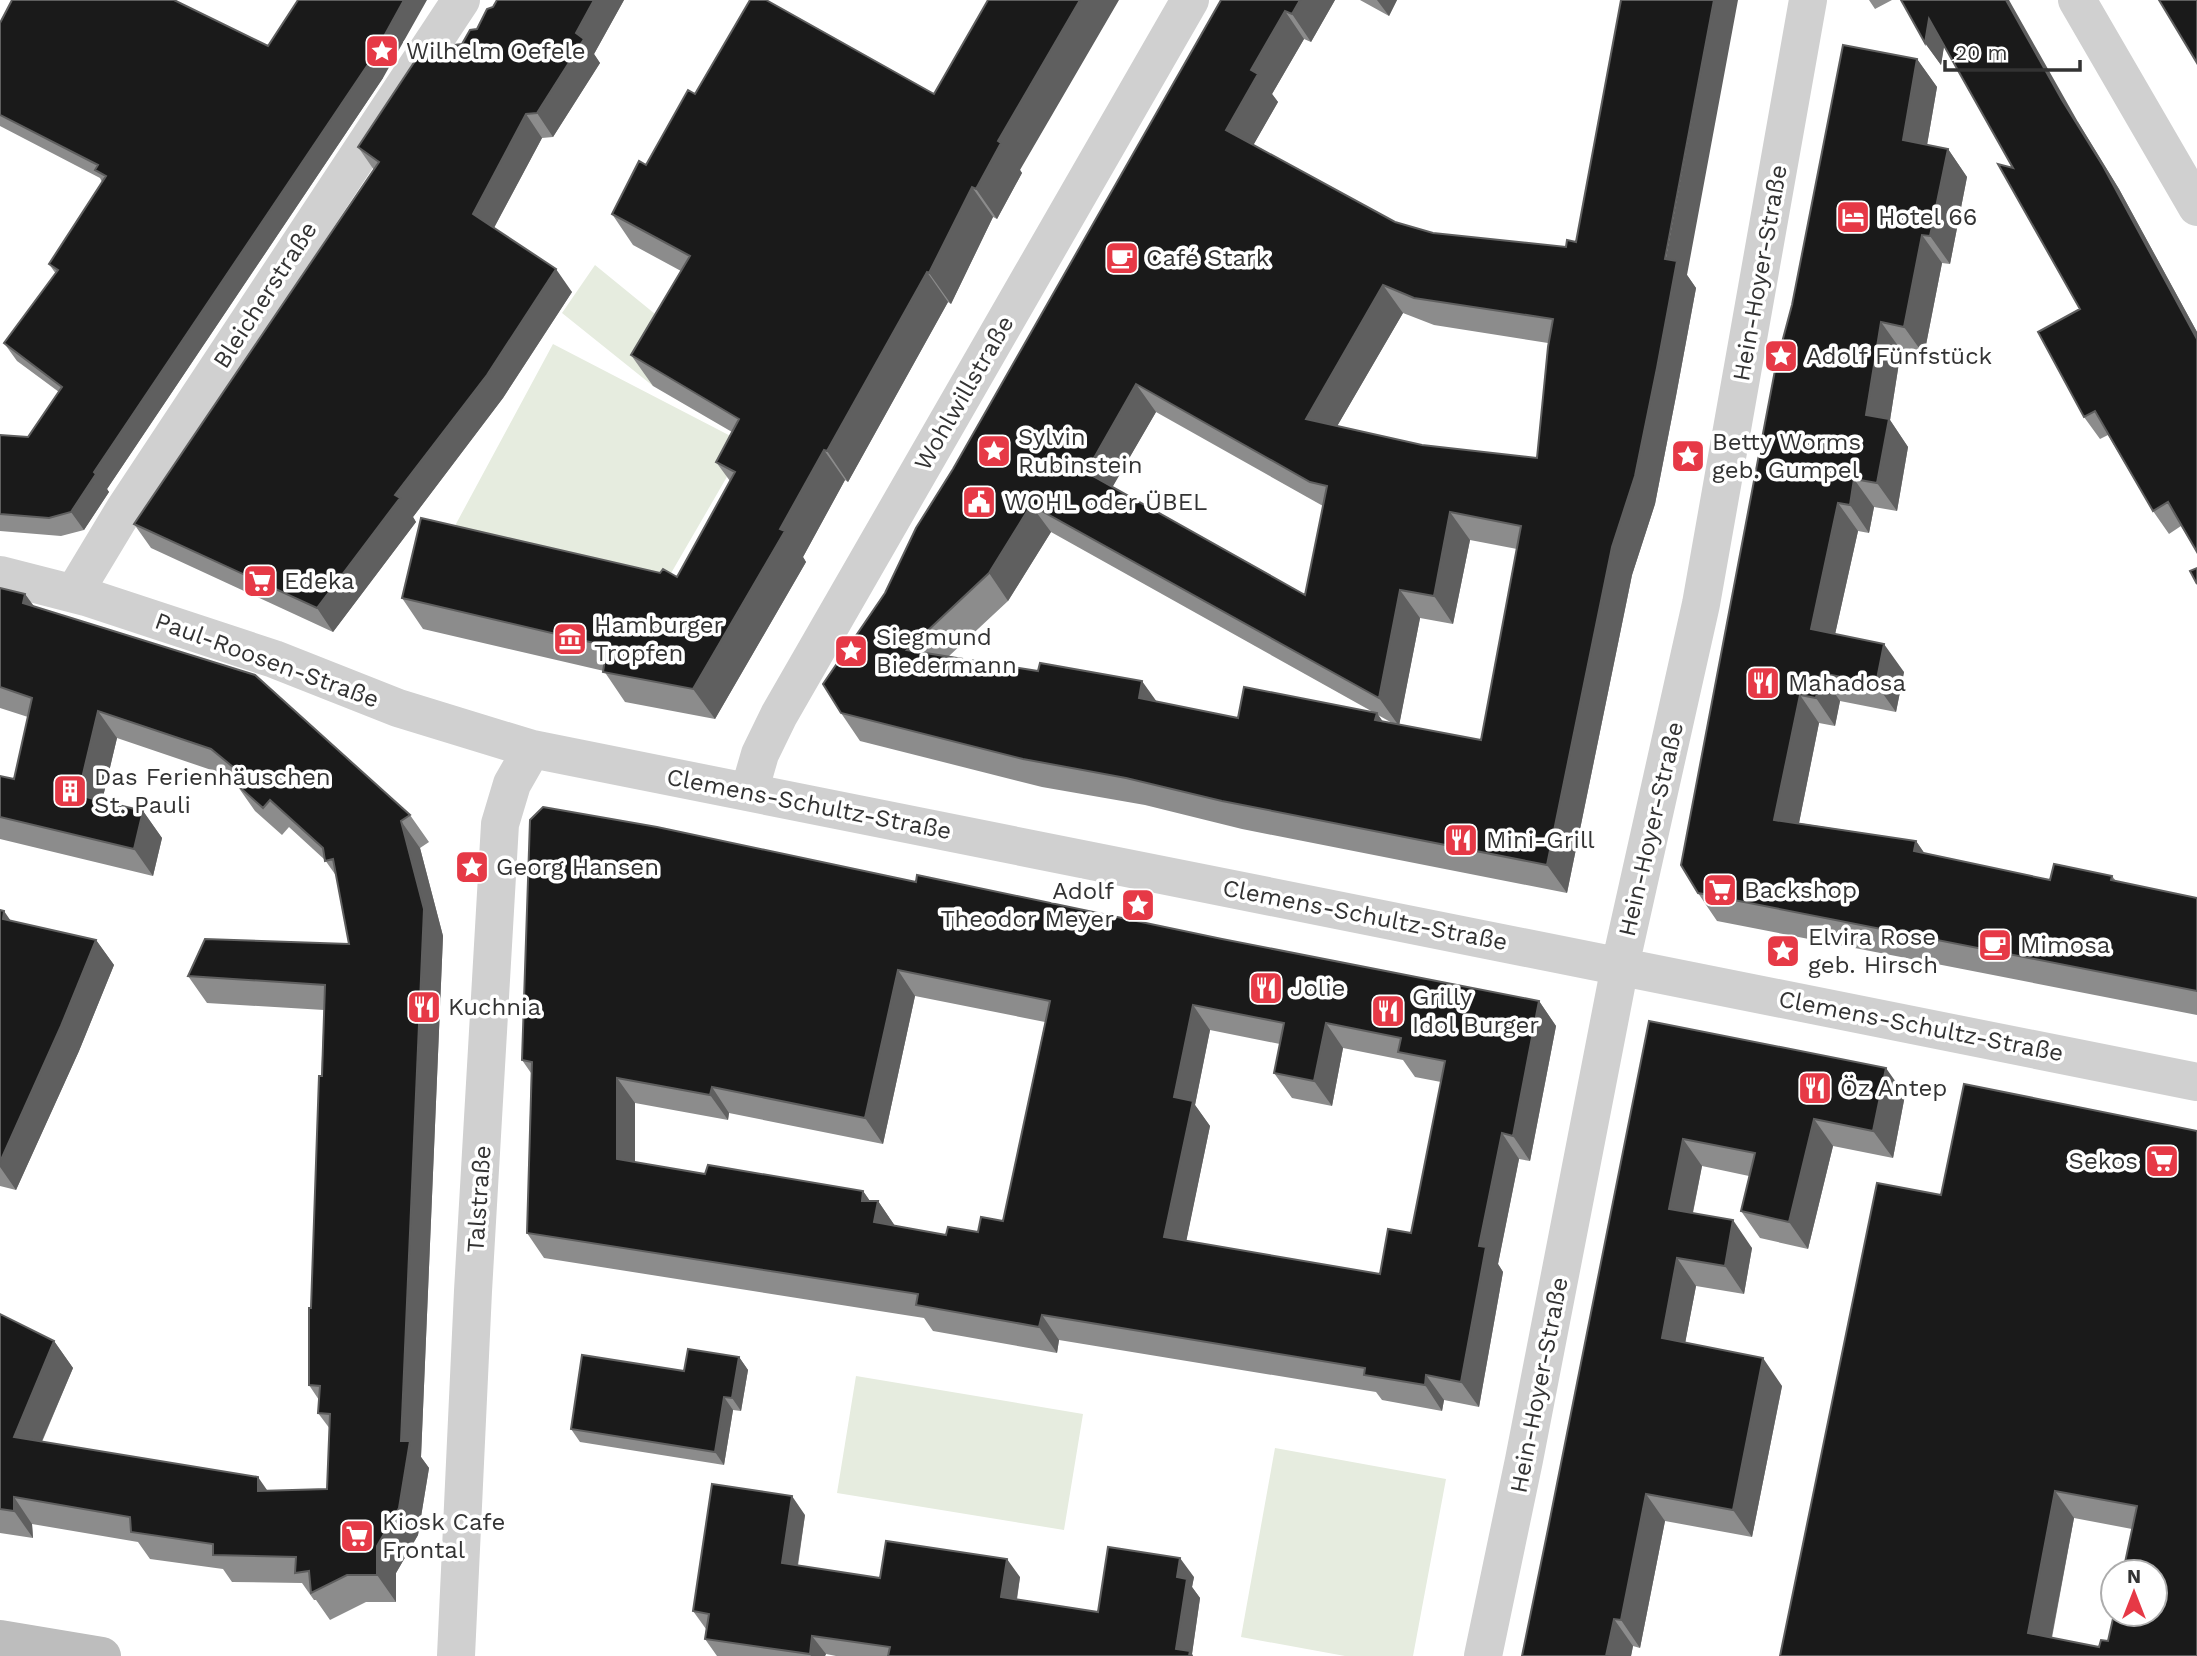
<svg xmlns="http://www.w3.org/2000/svg" width="2197" height="1656" font-family="'Work Sans',sans-serif">
  <rect width="100%" height="100%" fill="#fff"/>
  <path fill="#e6ecdf" d="M595 265 682 336 653 386 562 313Z
    M553 344 746 444 652 606 443 548Z
    M856 1376 1083 1414 1064 1530 837 1493Z
    M1275 1448 1446 1479 1413 1656H1345L1241 1637Z"/>
  <g fill="none" stroke-linecap="round" stroke-linejoin="round">
    <path stroke="#d0d0d0" stroke-width="38" d="M2077 0 2197 207
      M0 575 86 597 274 659 398 708 532 749 2197 1082
      M74 593 124 510 461 0
      M749 792 760 754 779 715 1190 0
      M456 1656 473 1291 500 824 512 784 532 749
      M1483 1656 1524 1460 1620 966 1701 604 1808 0"/>
    <path stroke="#bdbdbd" stroke-width="38" d="M0 1639 102 1656"/>
  </g>
  <path fill="#8c8c8c" fill-rule="evenodd" d="M497 0H624L594 54 600 63 553 137 542 138 494 228 572 292 503 398 413 517 416 522 333 632 151 548 134 524 374 170 358 147 477 29Z
    M1221 0H1335L1311 42 1304 39 1272 94 1278 102 1253 145 1395 222 1433 233 1687 275 1696 288 1676 396 1655 504 1632 575 1567 893 1242 829 1145 805 1042 787 860 741 841 713 885 593 953 469ZM1403 313 1434 325 1548 343 1537 458 1422 445 1337 426ZM1156 412 1323 506 1305 595 1112 487ZM1051 532 1373 712 1238 718 1157 702 949 656 1008 601ZM1470 540 1517 549 1481 740 1399 725 1420 618 1453 624ZM1378 715 1394 724 1383 722Z
    M1360 0H1397L1389 16Z
    M1869 0H1892L1875 9Z
    M1901 0 2078 122 2119 189 2197 332V552L2181 526 2169 534 2153 511 2108 435 2100 439 2084 417 2080 309 2013 168 1944 45 1941 65 1925 43Z
    M0 23 268 46 383 78 107 489 109 492 84 530 61 536 0 531V435L28 437 59 392 17 361 4 343 56 274 49 264 102 182 100 178 0 126Z
    M1917 59 1937 87 1927 145 1948 149 1967 177 1950 264 1942 263 1924 355 1901 350 1890 420 1908 447 1897 511 1874 507 1869 533 1858 531 1835 634 1904 672 1896 712 1840 701 1835 726 1819 723 1799 823 1916 841 1925 854 2050 880 2112 876 2116 881 2197 898V1015L1717 921 1698 893Z
    M695 94 1020 170 1022 173 997 219 993 217 951 304 948 302 848 482 845 480 803 557 806 562 715 719 625 702 604 671 423 629 402 598 677 577 730 481 716 462 732 432 653 386 631 355 681 271 633 245 612 214Z
    M0 588 25 594 34 606 410 815 429 842 420 848 443 936 421 1457 429 1468 418 1535 396 1573V1602H366L330 1620 316 1600H314L302 1583 232 1582 223 1569 150 1559 138 1542 32 1524 33 1538 0 1533V1314L54 1341 73 1368 42 1442 267 1491 327 1489 330 1429 318 1413 319 1400 309 1385 311 1308 324 1010 207 1003 188 976 349 944 337 877 325 860 289 827 282 835 255 811 236 784 238 783 229 776 117 738 102 801 143 811 162 838 153 876 0 839V776L14 779 28 717 0 708Z
    M916 882 1539 1001 1556 1026 1530 1161 1519 1159 1498 1264 1503 1272 1479 1407 1444 1400 1442 1411 1382 1400 1376 1392 1059 1340 1057 1353 933 1331 924 1318 544 1258 527 1233 531 1073 522 1060ZM915 996 1045 1022 1003 1221 978 1232 946 1235 895 1226 878 1201H870L863 1191 705 1174 635 1162V1103L728 1120 729 1113 883 1144ZM1210 1030 1280 1044 1274 1073 1292 1098 1332 1106 1343 1048 1403 1060 1415 1077 1441 1082 1411 1233 1380 1274 1186 1241 1210 1126 1195 1105Z
    M0 910 11 921 96 940 114 965 79 1051 16 1190 0 1186Z
    M1649 1021 1905 1095 1893 1158 1833 1146 1808 1249 1760 1238 1741 1211 1749 1176 1702 1166 1693 1213 1752 1248 1744 1294 1696 1286 1685 1343 1782 1386 1752 1537 1665 1521 1640 1648 1633 1646 1631 1656H1522L1548 1529Z
    M2197 1131V1656H1780L1941 1195ZM2074 1518 2132 1529 2108 1641 2099 1647 2052 1638Z
    M739 1357 748 1370 741 1411 733 1410 724 1465 580 1442 571 1429 684 1371Z
    M805 1515 798 1566 880 1578 1020 1577 1017 1600 1098 1612 1194 1577 1192 1587 1200 1598 1192 1654 1193 1656H836L826 1654 825 1656H717L705 1639 706 1629 693 1611Z"/>
  <path fill="#5f5f5f" d="M404 0H427L383 78 107 489 109 492 84 530 71 512 94 472Z
    M594 0H624L594 54 600 63 553 137 537 113 576 33Z
    M1080 0H1119L1020 170 1022 173 997 219 976 189 998 141Z
    M1300 0H1335L1311 42 1292 14Z
    M1377 0H1397L1389 16Z
    M1714 0H1738L1687 275 1696 288 1676 396 1655 504 1632 575 1567 893 1547 865 1612 547Z
    M2006 0H2009L2078 122 2119 189 2197 332V339Z
    M1285 11 1304 39 1272 94 1278 102 1246 158 1226 130 1251 70Z
    M1929 19 1945 41 1941 65 1925 43Z
    M1917 59 1937 87 1923 168 1903 140Z
    M526 114 542 138 489 237 473 214Z
    M1948 149 1967 177 1950 264 1930 236Z
    M972 187 993 217 951 304 929 273Z
    M1922 235 1942 263 1924 355 1904 327Z
    M556 269 572 292 503 398 413 517 416 522 333 632 317 608 395 495Z
    M927 272 948 302 848 482 827 451Z
    M1383 285 1403 313 1325 447 1306 419Z
    M1881 322 1901 350 1890 420 1908 447 1897 511 1877 483 1866 415Z
    M1136 384 1156 412 1105 500 1086 472Z
    M824 450 845 480 803 557 806 562 715 719 693 689Z
    M1854 479 1874 507 1869 533 1850 505Z
    M1838 503 1858 531 1830 657 1811 629Z
    M1031 505 1051 532 1008 601 989 573Z
    M1450 512 1470 540 1453 624 1434 596Z
    M1400 590 1420 618 1399 726 1379 698Z
    M25 594 44 621 23 603Z
    M1884 644 1904 672 1896 712 1876 684Z
    M1821 673 1840 701 1835 726 1816 698Z
    M1142 681 1162 709 1139 698Z
    M1800 695 1819 723 1794 848 1774 820Z
    M98 711 117 738 97 822 78 795Z
    M1377 713 1396 741 1375 720Z
    M143 811 162 838 153 876 134 849Z
    M401 821 420 848 443 936 421 1457 429 1468 418 1535 396 1573V1602L377 1575V1546L401 1441Z
    M1916 841 1935 869 1914 851Z
    M4 911 22 937 3 919Z
    M96 940 114 965 79 1051 16 1190 0 1167V1162Z
    M898 970 915 996 883 1144 865 1118Z
    M1539 1001 1556 1026 1530 1161 1513 1136Z
    M1193 1005 1210 1030 1195 1105 1210 1126 1182 1262 1164 1237 1174 1097Z
    M1326 1023 1343 1048 1332 1106 1314 1081Z
    M1886 1068 1905 1095 1893 1158 1873 1131Z
    M617 1078 635 1103V1184L617 1159Z
    M712 1087 729 1113 728 1120 710 1095Z
    M1814 1119 1833 1146 1808 1249 1789 1222Z
    M1502 1133 1519 1159 1498 1264 1503 1272 1479 1407 1461 1382 1479 1246Z
    M1683 1139 1702 1166 1688 1236 1669 1209Z
    M863 1191 876 1210 878 1201 895 1226 874 1222 862 1201Z
    M1733 1220 1752 1248 1744 1294 1725 1266Z
    M1677 1258 1696 1286 1681 1365 1662 1338Z
    M1042 1315 1059 1340 1057 1353 1039 1327Z
    M54 1341 73 1368 32 1464 14 1437Z
    M739 1357 748 1370 741 1411 732 1398Z
    M1763 1358 1782 1386 1752 1537 1733 1510Z
    M1426 1375 1444 1400 1442 1411 1425 1385Z
    M724 1397 733 1410 724 1465 715 1452Z
    M258 1477 276 1503 258 1491Z
    M2055 1491 2074 1518 2048 1656 2028 1633Z
    M1646 1494 1665 1521 1640 1648 1621 1620Z
    M792 1496 805 1515 795 1582 782 1563Z
    M14 1497 32 1524 33 1538 14 1511Z
    M1180 1558 1194 1577 1192 1587 1200 1598 1192 1654 1193 1656H1181L1176 1649 1177 1577Z
    M1007 1559 1020 1577 1014 1616 1001 1597Z
    M1614 1619 1633 1646 1631 1656H1606Z
    M812 1636 826 1654 825 1656H811L810 1654Z"/>
  <path fill="#1a1a1a" stroke="#5f5f5f" stroke-width="2" fill-rule="evenodd" d="M12 0H174L268 46 298 0H404L371 60 94 472 96 474 71 512 49 518 0 514V435L28 437 62 387 4 343 58 270 49 264 106 176 95 170 98 165 0 115V23Z
    M497 0H594L576 33 584 39 537 113 526 114 473 214 556 269 487 375 395 495 400 498 317 608 134 524 379 162 358 147 423 49 462 44 470 30 477 29 487 9 493 7Z
    M750 0H766L934 94 988 0H1080L998 141 1001 143 976 189 972 187 929 273 927 272 827 451 824 450 780 529 785 531 693 689 603 672 607 646 402 598 421 518 660 573 663 569 677 577 735 472 716 462 739 419 631 355 690 256 612 214 639 161 646 165 688 90 695 94Z
    M1221 0H1300L1292 14 1285 11 1251 70 1258 74 1226 130 1395 222 1433 233 1566 247 1567 240 1576 242 1621 0H1714L1665 259 1677 261 1657 368 1635 476 1612 547 1547 865 1222 801 1126 778 1023 759 841 713 823 684 885 593 916 528 953 469ZM1383 285 1414 298 1553 319 1548 347 1537 458 1422 445 1306 419ZM1136 384 1310 482 1327 486 1305 595 1086 472ZM1031 505 1379 698 1400 590 1434 596 1450 512 1521 526 1481 740 1375 720 1377 713 1244 687 1238 718 1139 698 1142 681 1040 663 1038 671 907 650 989 573Z
    M1901 0H2006L2062 100 2103 166 2197 339V552L2168 502 2153 511 2095 411 2084 417 2038 332 2080 309 1998 164 2013 168 1929 19 1925 43Z
    M2159 0H2197V63Z
    M1843 45 1917 59 1903 140 1948 149 1930 236 1922 235 1904 327 1881 322 1866 415 1889 419 1877 483 1854 479 1850 505 1838 503 1811 629 1884 644 1876 684 1821 673 1816 698 1800 695 1774 820 1916 841 1914 851 2050 880 2054 864 2112 876 2111 880 2197 898V991L1698 893 1681 865 1776 365 1792 305Z
    M2197 568V584L2190 571Z
    M0 588 25 594 23 603 255 675 410 815 401 821 424 909 401 1441H410L399 1508 377 1546V1575H347L311 1593 309 1571 295 1573 296 1557 213 1555V1544L131 1532 130 1517 14 1497V1511L0 1509V1314L54 1341 14 1437 258 1477V1491L327 1489 330 1414 318 1413 320 1386 309 1385V1308H311L319 1076H322L325 985 188 976 205 939 349 944 333 859 325 861 323 848 270 800 263 808 236 784 244 776 211 749 98 711 78 795 143 811 134 849 0 817V776L14 779 32 698 0 687Z
    M543 807 657 827 916 882 917 875 1222 939 1539 1001 1513 1136 1502 1133 1479 1246 1486 1247 1461 1382 1426 1375 1425 1385 1364 1375 1365 1368 1042 1315 1039 1327 916 1305 918 1294 527 1233 532 1062 522 1060 530 820ZM898 970 1050 1001 1003 1221 981 1217 978 1232 948 1227 946 1235 874 1222 878 1201H862L863 1191 708 1165 705 1174 617 1159V1078L710 1095 712 1087 865 1118ZM1193 1005 1284 1023 1274 1073 1314 1081 1326 1023 1401 1038 1398 1052 1445 1061 1411 1233 1388 1229 1380 1274 1164 1237 1193 1101 1174 1097Z
    M0 910 4 911 3 919 96 940 61 1026 0 1162Z
    M1649 1021 1886 1068 1873 1131 1814 1119 1789 1222 1741 1211 1755 1153 1683 1139 1669 1209 1733 1220 1725 1266 1677 1258 1662 1338 1763 1358 1733 1510 1646 1494 1621 1620 1614 1619 1606 1656H1522L1548 1529Z
    M1964 1084 2197 1131V1656H1780L1877 1183 1941 1195ZM2055 1491 2137 1506 2123 1572H2155V1614H2114L2108 1641 2101 1640 2099 1647 2028 1633Z
    M688 1349 739 1357 732 1398 724 1397 715 1452 571 1429 582 1355 684 1371Z
    M712 1484 792 1496 782 1563 880 1578 886 1541 1007 1559 1001 1597 1098 1612 1108 1547 1180 1558 1177 1577 1187 1579 1176 1649 1190 1651 1189 1656H888L890 1647 812 1636 810 1654 705 1639 709 1614 693 1611Z"/>
  <defs>
    <g id="sight-square" transform="scale(1.75)"><rect x="-9" y="-9" width="18" height="18" rx="4" fill="#e63946" stroke="#fff"/><path d="M0-6L1.8-2.2L6-1.7L2.9 1.2L3.7 5.4L0 3.3L-3.7 5.4L-2.9 1.2L-6-1.7L-1.8-2.2Z" fill="#fff"/></g>
    <g id="hotel-square" transform="scale(1.75)"><rect x="-9" y="-9" width="18" height="18" rx="4" fill="#e63946" stroke="#fff"/><path d="M-6-4.5h1.5V1H6V5H4.5V3h-9V5H-6ZM-4 0a1.8 1.8 0 1 1 3.6 0ZM.5 0V-2.5h3Q6-2.5 6 0Z" fill="#fff"/></g>
    <g id="cafe-square" transform="scale(1.75)"><rect x="-9" y="-9" width="18" height="18" rx="4" fill="#e63946" stroke="#fff"/><path d="M-5.5-4.5H6V0H3Q3 3.5 0 3.5H-2.5Q-5.5 3.5-5.5 0ZM3-3.2v2h1.7v-2ZM-6 4.5H4V6H-6Z" fill="#fff"/></g>
    <g id="civic-square" transform="scale(1.75)"><rect x="-9" y="-9" width="18" height="18" rx="4" fill="#e63946" stroke="#fff"/><path d="M-.6-6.5H3V-4.5H.6V-3L4-1V1h2V6H-6V1h2V-1L-.6-3ZM-1.2 2.5V6h2.4V2.5Z" fill="#fff"/></g>
    <g id="supermarket-square" transform="scale(1.75)"><rect x="-9" y="-9" width="18" height="18" rx="4" fill="#e63946" stroke="#fff"/><path d="M-6-5.5h2.5l.6 2H6L4.5 2H-2.5L-4.4-4H-6ZM-1.5 3.2a1.3 1.3 0 1 0 .1 0ZM3 3.2a1.3 1.3 0 1 0 .1 0Z" fill="#fff"/></g>
    <g id="museum-square" transform="scale(1.75)"><rect x="-9" y="-9" width="18" height="18" rx="4" fill="#e63946" stroke="#fff"/><path d="M0-6L6-3V-2H-6V-3ZM-5-1h2V3h-2ZM-1-1h2V3h-2ZM3-1h2V3H3ZM-6 4H6V6H-6Z" fill="#fff"/></g>
    <g id="restaurant-square" transform="scale(1.75)"><rect x="-9" y="-9" width="18" height="18" rx="4" fill="#e63946" stroke="#fff"/><path d="M-5-6h1v4h1v-4h1v4h1v-4h1v5L-1.5 .5V6h-2V.5L-5-1ZM5-6V6H3V1.5H1.5Q1.5-4 5-6Z" fill="#fff"/></g>
    <g id="building-square" transform="scale(1.75)"><rect x="-9" y="-9" width="18" height="18" rx="4" fill="#e63946" stroke="#fff"/><path d="M-4-6H4V6H1V3H-1V6H-4ZM-2.5-4.3h1.7v1.8h-1.7ZM.8-4.3h1.7v1.8H.8ZM-2.5-1h1.7V.8h-1.7ZM.8-1h1.7V.8H.8Z" fill="#fff"/></g>
  </defs>
  <g fill-rule="evenodd">
    <use href="#sight-square" x="382" y="51"/>
    <use href="#hotel-square" x="1853" y="217"/>
    <use href="#cafe-square" x="1122" y="258"/>
    <use href="#sight-square" x="1781" y="356"/>
    <use href="#sight-square" x="994" y="451"/>
    <use href="#sight-square" x="1688" y="456"/>
    <use href="#civic-square" x="979" y="502"/>
    <use href="#supermarket-square" x="260" y="581"/>
    <use href="#museum-square" x="570" y="639"/>
    <use href="#sight-square" x="851" y="651"/>
    <use href="#restaurant-square" x="1763" y="683"/>
    <use href="#building-square" x="70" y="791"/>
    <use href="#restaurant-square" x="1461" y="840"/>
    <use href="#sight-square" x="472" y="867"/>
    <use href="#supermarket-square" x="1720" y="890"/>
    <use href="#sight-square" x="1138" y="905"/>
    <use href="#cafe-square" x="1995" y="945"/>
    <use href="#sight-square" x="1783" y="951"/>
    <use href="#restaurant-square" x="1266" y="988"/>
    <use href="#restaurant-square" x="424" y="1007"/>
    <use href="#restaurant-square" x="1388" y="1011"/>
    <use href="#restaurant-square" x="1815" y="1088"/>
    <use href="#supermarket-square" x="2162" y="1161"/>
    <use href="#supermarket-square" x="357" y="1536"/>
  </g>
  <g text-anchor="middle" stroke-width="7" stroke-linejoin="round" paint-order="stroke">
    <g font-size="24" fill="#333" stroke="#fff" text-anchor="start">
      <text x="406" y="59">Wilhelm Oefele</text>
      <text x="1878" y="225">Hotel 66</text>
      <text x="1146" y="266">Café Stark</text>
      <text x="1806" y="364">Adolf Fünfstück</text>
      <text x="1018" y="445">Sylvin<tspan x="1018" dy="28">Rubinstein</tspan></text>
      <text x="1712" y="450">Betty Worms<tspan x="1712" dy="28">geb. Gumpel</tspan></text>
      <text x="1004" y="510">WOHL oder ÜBEL</text>
      <text x="284" y="589">Edeka</text>
      <text x="594" y="633">Hamburger<tspan x="594" dy="28">Tropfen</tspan></text>
      <text x="876" y="645">Siegmund<tspan x="876" dy="28">Biedermann</tspan></text>
      <text x="1788" y="691">Mahadosa</text>
      <text x="94" y="785">Das Ferienhäuschen<tspan x="94" dy="28">St. Pauli</tspan></text>
      <text x="1486" y="848">Mini-Grill</text>
      <text x="496" y="875">Georg Hansen</text>
      <text x="1744" y="898">Backshop</text>
      <text x="1114" y="899" text-anchor="end">Adolf<tspan x="1114" dy="28">Theodor Meyer</tspan></text>
      <text x="1808" y="945">Elvira Rose<tspan x="1808" dy="28">geb. Hirsch</tspan></text>
      <text x="2020" y="953">Mimosa</text>
      <text x="1290" y="996">Jolie</text>
      <text x="1412" y="1005">Grilly<tspan x="1412" dy="28">Idol Burger</tspan></text>
      <text x="448" y="1015">Kuchnia</text>
      <text x="1840" y="1096">Öz Antep</text>
      <text x="2138" y="1169" text-anchor="end">Sekos</text>
      <text x="382" y="1530">Kiosk Cafe<tspan x="382" dy="28">Frontal</tspan></text>
    </g>
    <g font-size="24" fill="#333" stroke="#fff">
      <text transform="translate(1760 273) rotate(-80)" y="8">Hein-Hoyer-Straße</text>
      <text transform="translate(265 295) rotate(-57)" y="8">Bleicherstraße</text>
      <text transform="translate(964 393) rotate(-60)" y="8">Wohlwillstraße</text>
      <text transform="translate(267 660) rotate(20)" y="8">Paul-Roosen-Straße</text>
      <text transform="translate(809 804) rotate(11)" y="8">Clemens-Schultz-Straße</text>
      <text transform="translate(1651 829) rotate(-77)" y="8">Hein-Hoyer-Straße</text>
      <text transform="translate(1365 915) rotate(11)" y="8">Clemens-Schultz-Straße</text>
      <text transform="translate(1921 1026) rotate(11)" y="8">Clemens-Schultz-Straße</text>
      <text transform="translate(479 1199) rotate(-86)" y="8">Talstraße</text>
      <text transform="translate(1539 1385) rotate(-79)" y="8">Hein-Hoyer-Straße</text>
    </g>
  </g>
  <g transform="translate(2134 1593)"><circle r="33" fill="#ffffff" stroke="#adadad" stroke-width="2"/>
  <path d="M0-5L12 26L0 18L-12 26Z" fill="#e63946"/>
  <text y="-10" font-size="19" font-weight="bold" text-anchor="middle" fill="#333333">N</text>
  </g>
  <path d="M1945 60v10h135v-10" fill="none" stroke="#333333" stroke-width="3.5"/>
  <text x="1955" y="60" font-size="21" fill="#333333" stroke="#ffffff" stroke-width="5" paint-order="stroke">20 m</text>
</svg>
